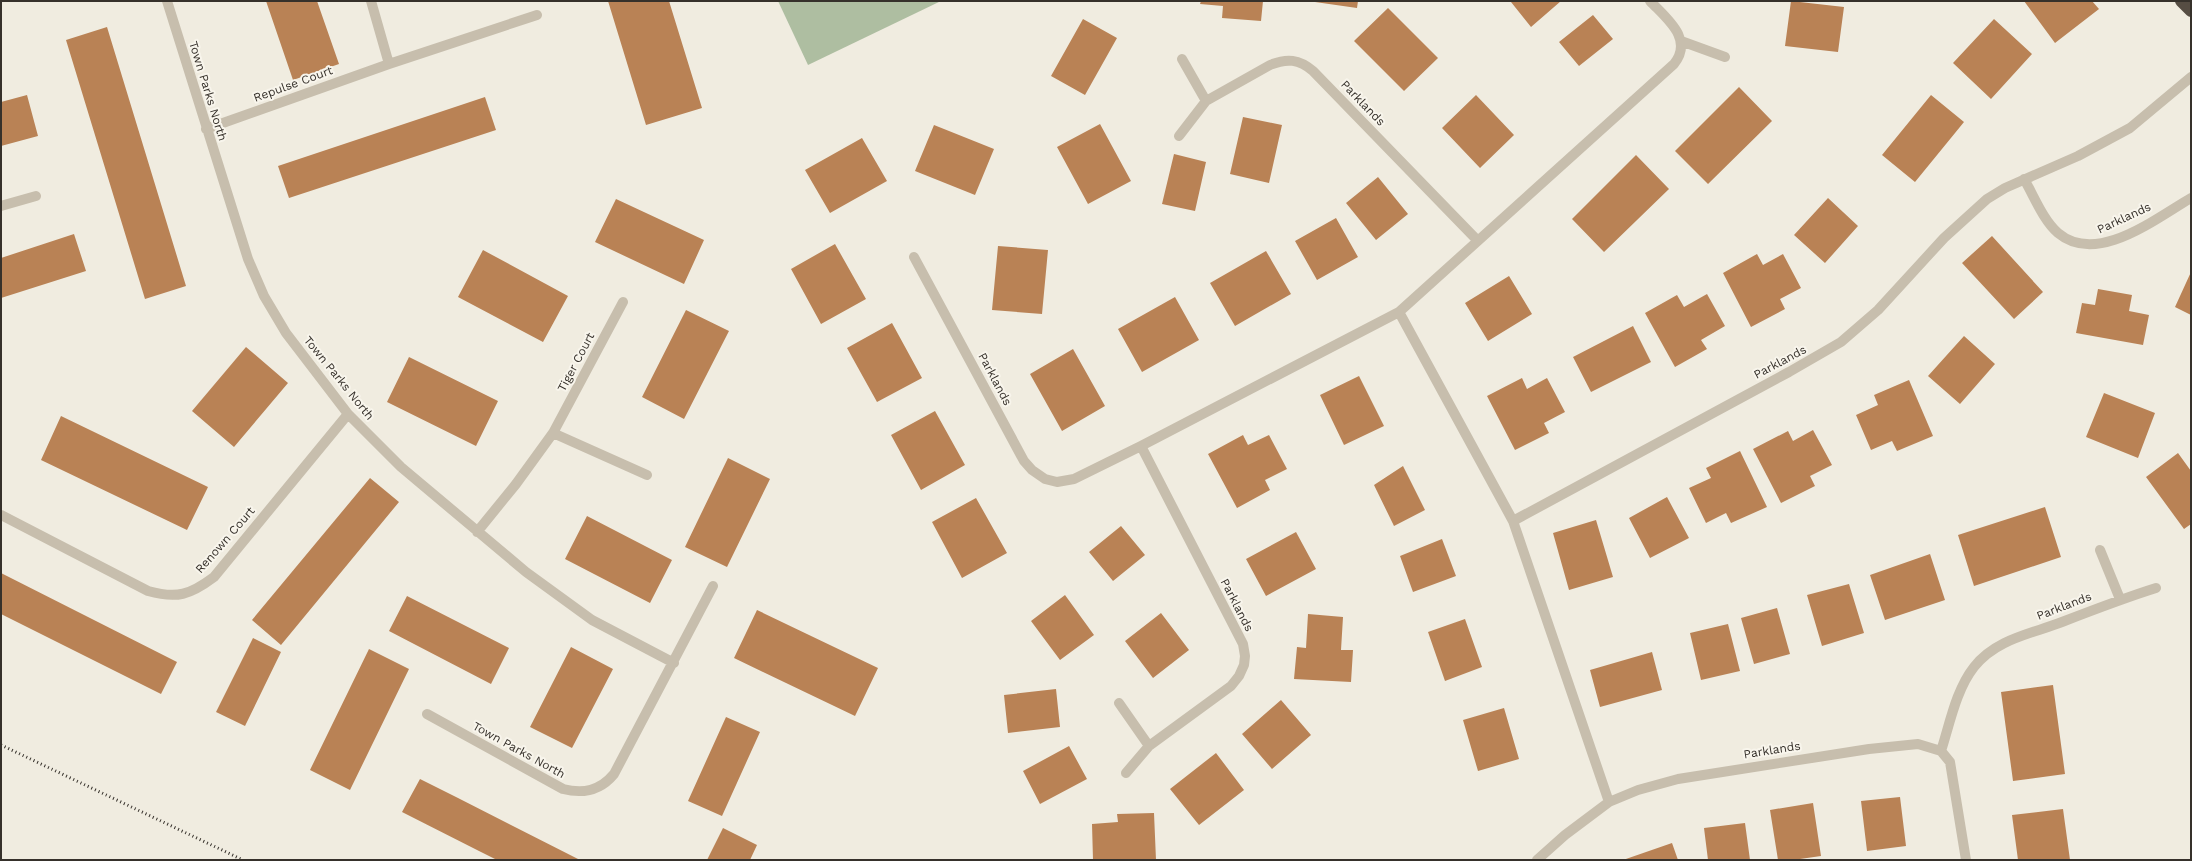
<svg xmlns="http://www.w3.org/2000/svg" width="2192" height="861" font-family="'Work Sans',sans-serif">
  <rect width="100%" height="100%" fill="#f0ece0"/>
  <path fill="#aebea1" d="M778 1H941L808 65Z"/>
  <path fill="#b98255" d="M266 1H317L339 64 293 80Z
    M608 1H669L702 108 646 125Z
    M1201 1H1263L1261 21 1222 18 1223 6 1200 4Z
    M1308 1H1358L1357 8Z
    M1513 1H1561L1531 27 1511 2Z
    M1791 1 1844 7 1838 52 1785 46Z
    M2024 1H2092L2099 9 2055 43Z
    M1388 8 1438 58 1404 91 1354 41Z
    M1593 15 1613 39 1579 66 1559 42Z
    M1083 19 1117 38 1085 95 1051 76Z
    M1994 19 2032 54 1991 99 1953 63Z
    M107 27 186 286 145 299 66 40Z
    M1739 87 1772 121 1708 184 1675 151Z
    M27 95 38 136 1 146V102Z
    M1476 95 1514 135 1480 168 1442 128Z
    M1931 95 1964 122 1915 182 1882 155Z
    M485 97 496 130 289 198 278 166Z
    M1243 117 1282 125 1269 183 1230 174Z
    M1100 124 1131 181 1088 204 1057 147Z
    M934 125 994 149 975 195 915 171Z
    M862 138 887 181 830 213 805 170Z
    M1174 154 1206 162 1195 211 1162 204Z
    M1636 155 1669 189 1604 252 1572 219Z
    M1378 177 1408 214 1376 240 1346 203Z
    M1828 198 1858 226 1825 263 1794 235Z
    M616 199 704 240 684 284 595 242Z
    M1336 218 1358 257 1317 280 1295 241Z
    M74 234 86 271 1 298V258Z
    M1992 236 2043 292 2014 319 1962 263Z
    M835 244 866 299 821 324 791 269Z
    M998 246 1048 250 1042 314 992 310Z
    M483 250 568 296 543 342 458 297Z
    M1266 251 1291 294 1235 326 1210 283Z
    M1757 254 1763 265 1783 254 1801 288 1780 299 1785 309 1751 327 1723 273Z
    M2191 272V315L2175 307Z
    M1509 276 1532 314 1488 341 1465 303Z
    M2098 289 2132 295 2129 311 2149 315 2143 345 2076 333 2082 303 2095 305Z
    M1707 294 1725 326 1701 340 1707 349 1675 367 1645 313 1677 295 1684 307Z
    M1175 297 1199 340 1142 372 1118 329Z
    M686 310 729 331 684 419 642 397Z
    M892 323 922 378 877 402 847 348Z
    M1633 326 1651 362 1591 392 1573 357Z
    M1964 336 1995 364 1960 404 1928 376Z
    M246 347 288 383 234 447 192 411Z
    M1073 349 1105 406 1062 431 1030 374Z
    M409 357 498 401 476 446 387 402Z
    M1359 376 1384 426 1344 445 1320 395Z
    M1522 378 1527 389 1547 378 1565 412 1544 423 1549 433 1515 450 1487 396Z
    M1909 380 1933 436 1897 451 1892 441 1871 450 1856 415 1878 405 1874 395Z
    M2104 393 2155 413 2138 458 2086 437Z
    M935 411 965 465 921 490 891 435Z
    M61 416 208 487 187 530 41 460Z
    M1813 430 1832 465 1810 476 1815 486 1781 503 1753 449 1788 431 1793 441Z
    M1243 435 1248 445 1269 435 1287 469 1265 480 1270 490 1237 508 1208 454Z
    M1740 451 1767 507 1731 523 1726 513 1706 523 1689 488 1711 478 1706 468Z
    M2178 453 2191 471V524L2184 529 2146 477Z
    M728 458 770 479 727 567 685 547Z
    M1403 466 1425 510 1394 526 1374 485Z
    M370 478 399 502 281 645 252 620Z
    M1667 497 1689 538 1650 558 1629 518Z
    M976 498 1007 553 962 578 932 522Z
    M2045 507 2061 557 1974 586 1958 535Z
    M587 516 672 560 650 603 565 559Z
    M1596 520 1613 577 1569 590 1553 533Z
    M1121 526 1145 555 1113 581 1089 552Z
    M1296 532 1316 569 1266 596 1246 559Z
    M1442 539 1456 576 1413 592 1400 556Z
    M1930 554 1945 600 1885 620 1870 575Z
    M1 573 177 662 161 694 1 614Z
    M1849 584 1864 633 1822 646 1807 595Z
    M1065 595 1094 635 1060 660 1031 621Z
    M407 596 509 648 491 684 389 631Z
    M1777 608 1790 654 1754 664 1741 618Z
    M757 610 878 668 855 716 734 658Z
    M1161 613 1189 650 1153 678 1125 641Z
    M1308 614 1343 617 1341 650H1353L1351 682 1294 679 1297 647 1306 648Z
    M1465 619 1482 667 1445 681 1428 632Z
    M1728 624 1740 671 1701 680 1690 633Z
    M253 638 281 652 245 726 216 712Z
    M571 647 613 669 572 748 530 727Z
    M369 649 409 669 350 790 310 770Z
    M1652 652 1662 690 1600 707 1590 670Z
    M2053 685 2065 774 2013 781 2001 692Z
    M1056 689 1060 727 1008 733 1004 695Z
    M1281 700 1311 735 1272 769 1242 734Z
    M1504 708 1519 759 1478 771 1463 720Z
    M726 717 760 732 722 816 688 801Z
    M1069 746 1087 779 1040 804 1023 771Z
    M1216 753 1244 790 1199 825 1170 789Z
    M420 779 458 798 580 860H497L479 851 402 812Z
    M1900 797 1906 846 1867 851 1861 801Z
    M1813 803 1821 856 1793 860H1778L1770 810Z
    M2063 809 2070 860H2018L2012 815Z
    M1154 813 1156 860H1093L1092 824 1118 822 1117 814Z
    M1745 823 1750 860H1708L1704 828Z
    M723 828 757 845 750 860H707Z
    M1672 843 1678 860H1623Z"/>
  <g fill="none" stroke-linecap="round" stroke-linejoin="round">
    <path stroke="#c7bead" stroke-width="10" d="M167 1 248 259 264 296 286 333 348 414 401 467 526 572 592 620 674 663
      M371 1 389 64
      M1681 41 1725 57
      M1182 59 1206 101
      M206 129 389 64 537 15
      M1179 136 1206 101 1270 65C1287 58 1299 59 1313 71L1477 240
      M2024 179C2034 196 2043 220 2058 233 2097 266 2156 218 2191 198
      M1 206 36 196
      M914 257 1024 461 1032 470 1045 479 1057 482 1074 479 1141 446 1399 312 1674 64C1694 39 1667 19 1650 1
      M1399 312 1513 521 1609 802
      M553 433 647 475
      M1 515 148 591C177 599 190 595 214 577L348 414
      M1513 521 1789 372 1841 342 1878 310 1944 238 1987 199 2005 188 2078 156 2130 128 2191 77
      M477 532 516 484 553 433 623 302
      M2100 550 2120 599
      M1119 703 1149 746
      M427 714 563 789C583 794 600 791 614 774L713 586
      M1941 751C1950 723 1956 690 1974 667 1996 639 2031 634 2062 622 2093 610 2124 598 2156 588
      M1126 773 1149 746 1231 686 1239 676 1244 665 1245 656 1243 644 1141 446
      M1537 860 1565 835 1609 802 1638 790 1678 779 1869 749 1918 744 1941 751 1950 762 1966 860"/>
    <path stroke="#564d43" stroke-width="12" d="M2181 1 2191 11"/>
    <path stroke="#36312b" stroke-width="3" stroke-dasharray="1 3" stroke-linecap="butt" d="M1 745 243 860"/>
  </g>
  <g text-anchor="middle" stroke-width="4" stroke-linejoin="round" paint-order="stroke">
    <g font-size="12" fill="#36312b" stroke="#f8f5ec">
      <text transform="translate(293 84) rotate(-20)" y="4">Repulse Court</text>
      <text transform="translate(208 91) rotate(73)" y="4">Town Parks North</text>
      <text transform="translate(1363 103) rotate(46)" y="4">Parklands</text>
      <text transform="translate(2124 218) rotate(-25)" y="4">Parklands</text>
      <text transform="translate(576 362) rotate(-62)" y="4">Tiger Court</text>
      <text transform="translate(1780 362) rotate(-28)" y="4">Parklands</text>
      <text transform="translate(339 378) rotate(51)" y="4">Town Parks North</text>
      <text transform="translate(995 379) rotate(62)" y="4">Parklands</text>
      <text transform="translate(225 540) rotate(-49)" y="4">Renown Court</text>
      <text transform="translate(1237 605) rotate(63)" y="4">Parklands</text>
      <text transform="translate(2064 606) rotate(-21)" y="4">Parklands</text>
      <text transform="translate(519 750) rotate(29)" y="4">Town Parks North</text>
      <text transform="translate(1772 750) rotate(-9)" y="4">Parklands</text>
    </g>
  </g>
  <rect width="2192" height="861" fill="none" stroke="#36312b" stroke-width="4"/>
</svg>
